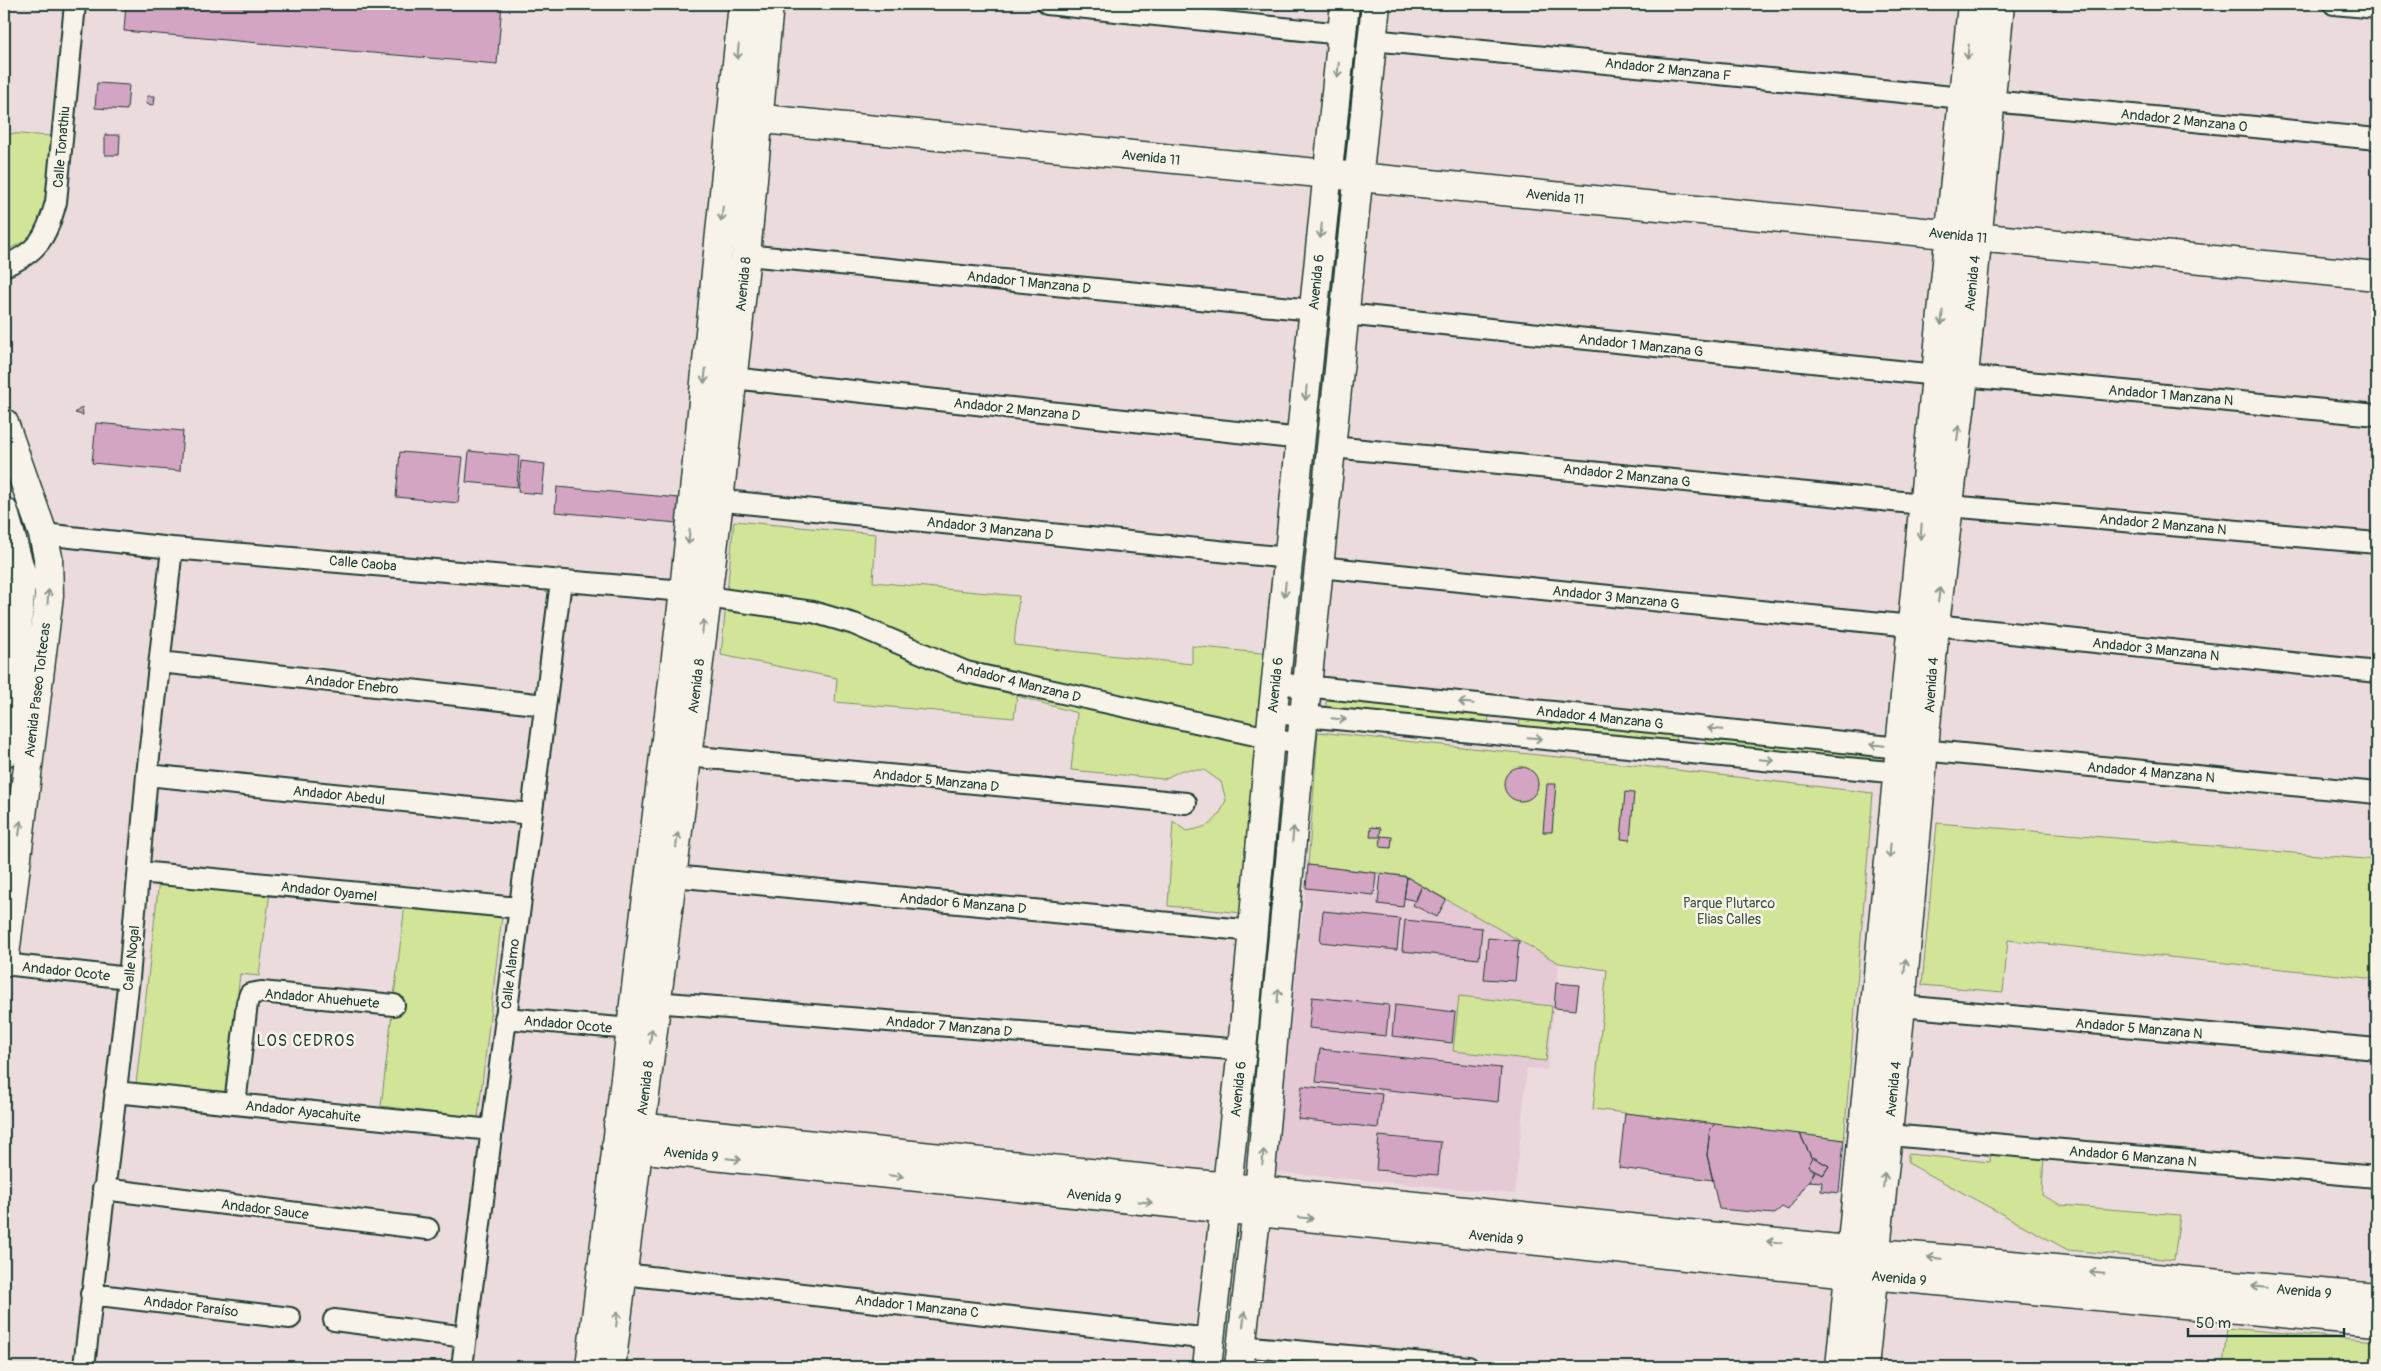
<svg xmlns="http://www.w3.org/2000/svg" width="2381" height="1371" font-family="Pangolin,sans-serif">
  <rect width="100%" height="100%" fill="#ecdbdd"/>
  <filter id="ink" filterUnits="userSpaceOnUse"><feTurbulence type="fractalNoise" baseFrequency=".02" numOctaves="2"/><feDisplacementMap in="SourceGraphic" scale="10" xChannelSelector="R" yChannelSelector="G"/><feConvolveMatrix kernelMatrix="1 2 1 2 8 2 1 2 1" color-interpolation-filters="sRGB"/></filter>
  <g filter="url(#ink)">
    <path fill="#e5cad5" d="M1308 865 1405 876 1559 963 1547 1070 1527 1068 1515 1194 1274 1172Z"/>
    <path fill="#d1e498" stroke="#789066" d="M4 133 52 136C49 164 50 212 31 235 24 243 13 247 4 251Z
      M734 521 876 534 873 582 1019 596 1014 645 1192 664V646L1271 654 1243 913 1168 906 1173 821 1186 831C1211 827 1217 822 1226 800L1221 782 1204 770H1182L1164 779 1071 770 1077 713 1017 696 1014 718 835 702 837 678 721 655Z
      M1327 698 1489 715 1488 727 1325 709Z
      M1520 718 1676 733 1675 745 1519 729Z
      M1318 732 1625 764 1873 793 1844 1140 1593 1109 1607 970 1559 963 1405 876 1308 865Z
      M1707 736 1886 753 1885 764 1706 748Z
      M1937 823 2377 860V979L2008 940 2003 992 1922 985Z
      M159 880 270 892 259 976 240 974 227 1095 136 1084Z
      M405 904 502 916 478 1118 381 1106Z
      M1459 996 1552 1006 1546 1061 1453 1051Z
      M1991 1149 2044 1153 2042 1195 2061 1205 2180 1215 2174 1260 2068 1250 1908 1163V1154L1990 1162Z
      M2227 1328 2377 1341V1367H2223Z"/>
    <path fill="#d4a4c3" stroke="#1f3d34" d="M126 4H502L497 64 124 31Z
      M97 83 129 85 127 110 95 108Z
      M147 96H155L154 105 146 104Z
      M105 135H120L119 155H105Z
      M82 407 83 415 75 413Z
      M96 423 183 431 180 471 92 463Z
      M469 451 519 456 517 487 466 482Z
      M400 452 463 457 458 503 396 497Z
      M521 461 545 464 542 494 518 492Z
      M557 487 679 498 677 523 555 512Z
      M1504 784a17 17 0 1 1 34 0a17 17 0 1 1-34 0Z
      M1547 784H1556L1552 832H1543Z
      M1625 792 1634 793 1630 840 1621 839Z
      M1371 827 1381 828 1380 836 1392 837 1391 848 1380 847 1381 837H1370Z
      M1308 865 1376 873 1374 895 1306 888Z
      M1381 873 1407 877 1403 907 1378 904Z
      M1407 877 1422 886 1416 901 1404 898Z
      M1422 886 1446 900 1437 917 1413 905Z
      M1323 911 1400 919 1397 950 1320 942Z
      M1405 920 1482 928 1479 959 1402 951Z
      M1488 938 1519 941 1515 981 1484 979Z
      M1556 983 1579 985 1576 1010 1554 1008Z
      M1312 997 1389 1005 1386 1036 1309 1028Z
      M1395 1005 1455 1012 1452 1043 1392 1036Z
      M1320 1049 1501 1068 1498 1102 1316 1082Z
      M1302 1086 1382 1094 1378 1128 1298 1119Z
      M1625 1113 1715 1124 1710 1129 1707 1155 1713 1180 1619 1168Z
      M1715 1124 1800 1134 1812 1159 1808 1166 1815 1172 1788 1210 1782 1207 1774 1214 1719 1209 1707 1155 1710 1129Z
      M1800 1134 1844 1140 1839 1193 1821 1191 1822 1182 1809 1181 1815 1170 1823 1175 1829 1166 1813 1157 1812 1159Z
      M1379 1136 1441 1142 1438 1175 1376 1170Z
      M1813 1157 1829 1166 1823 1175 1808 1166Z"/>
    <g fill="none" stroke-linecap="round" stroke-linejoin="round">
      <g stroke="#1f3d34" stroke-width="24">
        <path id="street" d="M1047 4 1342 34
          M2334 4 2377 8
          M1372 40 1963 98
          M1991 101 2377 139
          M746 255 1313 310
          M4 266C38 253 47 236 56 202L75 4
          M1345 314 1937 375
          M1964 376 2377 415
          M732 378 1302 439
          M1332 447 1923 504
          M705 499 1288 558
          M1949 506 2377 543
          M43 534 172 548 684 591 707 597 813 612 854 624 966 672 1301 745
          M1319 567 1912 626
          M1935 625 2377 672
          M160 662 545 705
          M1276 683 1900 748 2377 793
          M1273 713 1910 774
          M687 756 1186 803
          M147 775 531 814
          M139 872 519 908
          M673 876 1254 931
          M4 964 129 978
          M655 1002 1242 1050
          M1901 1006 2377 1049
          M505 1018 631 1029
          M115 1092 492 1130
          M235 1104 247 1003 250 994 261 992 394 1005
          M1889 1135 2377 1177
          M103 1189 428 1229
          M623 1274 1210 1339
          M91 1294 290 1318
          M334 1320 466 1337
          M1241 1346 1468 1367
          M84 1367 129 978 147 775 172 548
          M462 1367 561 581"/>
      </g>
      <g stroke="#1f3d34" stroke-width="31">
        <path id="secondary" d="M732 116 2377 276
          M4 423 43 534 48 557 49 595 4 963
          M4 512 22 576 4 753
          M618 1125 1877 1253 2377 1298
          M616 1146 1850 1273 2377 1322
          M590 1367 684 591 743 4
          M611 1367 719 501 746 255 769 4
          M1207 1367 1242 1050 1270 739 1345 4
          M1239 1367 1259 1191 1301 745 1376 4
          M1840 1367 1972 4
          M1864 1367 1901 1006 1935 625 1964 376 2000 4"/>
      </g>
      <use href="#street" stroke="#f7f3e8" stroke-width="20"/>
      <use href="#secondary" stroke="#f7f3e8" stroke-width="28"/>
    </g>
    <defs><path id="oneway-shaft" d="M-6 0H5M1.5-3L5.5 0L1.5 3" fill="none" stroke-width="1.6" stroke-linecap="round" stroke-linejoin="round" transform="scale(1.25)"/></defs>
    <g stroke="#8b988e">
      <use href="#oneway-shaft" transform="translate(738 52) rotate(95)"/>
      <use href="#oneway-shaft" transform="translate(1968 52) rotate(96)"/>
      <use href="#oneway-shaft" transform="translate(1338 70) rotate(96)"/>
      <use href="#oneway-shaft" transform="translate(722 214) rotate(96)"/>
      <use href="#oneway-shaft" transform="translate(1321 231) rotate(96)"/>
      <use href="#oneway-shaft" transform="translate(1942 318) rotate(95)"/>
      <use href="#oneway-shaft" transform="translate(705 376) rotate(96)"/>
      <use href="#oneway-shaft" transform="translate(1306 393) rotate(95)"/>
      <use href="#oneway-shaft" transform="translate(1958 433) rotate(-84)"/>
      <use href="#oneway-shaft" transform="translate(1921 532) rotate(95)"/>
      <use href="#oneway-shaft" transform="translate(689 537) rotate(96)"/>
      <use href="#oneway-shaft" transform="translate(1285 589) rotate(96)"/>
      <use href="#oneway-shaft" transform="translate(1939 595) rotate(-83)"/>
      <use href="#oneway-shaft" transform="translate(48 597) rotate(-86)"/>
      <use href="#oneway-shaft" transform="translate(703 627) rotate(-83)"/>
      <use href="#oneway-shaft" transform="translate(1466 703) rotate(-174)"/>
      <use href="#oneway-shaft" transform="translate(1339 719) rotate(6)"/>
      <use href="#oneway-shaft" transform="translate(1715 729) rotate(-174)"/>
      <use href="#oneway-shaft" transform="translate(1535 738) rotate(5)"/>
      <use href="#oneway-shaft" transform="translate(1877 745) rotate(-174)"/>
      <use href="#oneway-shaft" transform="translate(1767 760) rotate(6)"/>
      <use href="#oneway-shaft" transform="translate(20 828) rotate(-83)"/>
      <use href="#oneway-shaft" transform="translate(1293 834) rotate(-85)"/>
      <use href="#oneway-shaft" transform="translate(677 840) rotate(-83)"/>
      <use href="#oneway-shaft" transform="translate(1890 851) rotate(95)"/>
      <use href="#oneway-shaft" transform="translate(1905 966) rotate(-85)"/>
      <use href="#oneway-shaft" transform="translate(1278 996) rotate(-85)"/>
      <use href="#oneway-shaft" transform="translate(651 1036) rotate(-83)"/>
      <use href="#oneway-shaft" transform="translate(1263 1157) rotate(-85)"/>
      <use href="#oneway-shaft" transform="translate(734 1159) rotate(6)"/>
      <use href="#oneway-shaft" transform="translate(896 1176) rotate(6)"/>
      <use href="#oneway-shaft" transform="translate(1884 1180) rotate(-84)"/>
      <use href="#oneway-shaft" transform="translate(1145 1202) rotate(6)"/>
      <use href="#oneway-shaft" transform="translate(1306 1218) rotate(6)"/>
      <use href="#oneway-shaft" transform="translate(1774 1242) rotate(-174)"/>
      <use href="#oneway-shaft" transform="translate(1935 1258) rotate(-175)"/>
      <use href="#oneway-shaft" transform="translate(2097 1273) rotate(-175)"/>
      <use href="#oneway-shaft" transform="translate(2259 1287) rotate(-175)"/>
      <use href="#oneway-shaft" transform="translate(617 1319) rotate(-83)"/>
      <use href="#oneway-shaft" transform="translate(1244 1319) rotate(-83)"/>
    </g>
  </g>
  <g text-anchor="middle" stroke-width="5" stroke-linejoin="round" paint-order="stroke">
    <g font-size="14" fill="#1f3d34" stroke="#f7f3e8">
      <text transform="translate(1668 69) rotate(6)" y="5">Andador 2 Manzana F</text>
      <text transform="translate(2184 120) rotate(6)" y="5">Andador 2 Manzana O</text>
      <text transform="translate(61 147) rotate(-85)" y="5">Calle Tonathiu</text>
      <text transform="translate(1151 157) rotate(6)" y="5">Avenida 11</text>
      <text transform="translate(1555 196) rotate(6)" y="5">Avenida 11</text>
      <text transform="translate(1958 235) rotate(6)" y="5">Avenida 11</text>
      <text transform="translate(1029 282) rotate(6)" y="5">Andador 1 Manzana D</text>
      <text transform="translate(1316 282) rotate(-84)" y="5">Avenida 6</text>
      <text transform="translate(1972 283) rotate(-84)" y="5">Avenida 4</text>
      <text transform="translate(743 284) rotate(-84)" y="5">Avenida 8</text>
      <text transform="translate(1641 345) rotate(6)" y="5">Andador 1 Manzana G</text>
      <text transform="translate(2171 395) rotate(5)" y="5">Andador 1 Manzana N</text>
      <text transform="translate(1017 409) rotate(6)" y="5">Andador 2 Manzana D</text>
      <text transform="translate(1627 475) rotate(6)" y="5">Andador 2 Manzana G</text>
      <text transform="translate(2163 524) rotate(5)" y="5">Andador 2 Manzana N</text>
      <text transform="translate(990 528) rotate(6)" y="5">Andador 3 Manzana D</text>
      <text transform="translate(363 563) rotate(5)" y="5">Calle Caoba</text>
      <text transform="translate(1616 597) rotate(6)" y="5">Andador 3 Manzana G</text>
      <text transform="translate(2156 649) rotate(6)" y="5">Andador 3 Manzana N</text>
      <text transform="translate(1019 682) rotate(14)" y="5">Andador 4 Manzana D</text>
      <text transform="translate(352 684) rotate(6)" y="5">Andador Enebro</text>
      <text transform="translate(1275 685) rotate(-84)" y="5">Avenida 6</text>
      <text transform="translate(1931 685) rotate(-86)" y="5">Avenida 4</text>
      <text transform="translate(696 686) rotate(-83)" y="5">Avenida 8</text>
      <text transform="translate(37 690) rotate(-83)" y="5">Avenida Paseo Toltecas</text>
      <text transform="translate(1600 717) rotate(6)" y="5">Andador 4 Manzana G</text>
      <text transform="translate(2151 772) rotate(5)" y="5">Andador 4 Manzana N</text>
      <text transform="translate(936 780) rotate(6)" y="5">Andador 5 Manzana D</text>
      <text transform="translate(339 795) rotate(6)" y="5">Andador Abedul</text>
      <text transform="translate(329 891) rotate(6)" y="5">Andador Oyamel</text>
      <text transform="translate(963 903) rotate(5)" y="5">Andador 6 Manzana D</text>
      <text transform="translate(131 958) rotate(-84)" y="5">Calle Nogal</text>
      <text transform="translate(66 971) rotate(6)" y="5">Andador Ocote</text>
      <text transform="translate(510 974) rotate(-83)" y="5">Calle Álamo</text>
      <text transform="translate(322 998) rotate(5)" y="5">Andador Ahuehuete</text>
      <text transform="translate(568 1024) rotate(5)" y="5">Andador Ocote</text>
      <text transform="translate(949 1026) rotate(5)" y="5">Andador 7 Manzana D</text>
      <text transform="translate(2139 1028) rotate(5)" y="5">Andador 5 Manzana N</text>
      <text transform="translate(645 1088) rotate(-83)" y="5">Avenida 8</text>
      <text transform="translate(1238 1089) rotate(-84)" y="5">Avenida 6</text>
      <text transform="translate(1893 1089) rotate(-84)" y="5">Avenida 4</text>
      <text transform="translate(303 1111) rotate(6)" y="5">Andador Ayacahuite</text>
      <text transform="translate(691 1154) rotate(6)" y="5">Avenida 9</text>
      <text transform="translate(2133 1156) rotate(5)" y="5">Andador 6 Manzana N</text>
      <text transform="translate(1094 1196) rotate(6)" y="5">Avenida 9</text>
      <text transform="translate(265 1209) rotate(7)" y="5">Andador Sauce</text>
      <text transform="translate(1496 1237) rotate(6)" y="5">Avenida 9</text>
      <text transform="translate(1899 1278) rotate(5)" y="5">Avenida 9</text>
      <text transform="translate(2304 1291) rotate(5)" y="5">Avenida 9</text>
      <text transform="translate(191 1306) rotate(7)" y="5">Andador Paraíso</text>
      <text transform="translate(917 1306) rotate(6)" y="5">Andador 1 Manzana C</text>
    </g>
    <g font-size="14" fill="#3a5643" stroke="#f7f3e8">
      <text x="1729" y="908">Parque Plutarco<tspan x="1729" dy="16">Elias Calles</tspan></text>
    </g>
    <g font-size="16" letter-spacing="1" fill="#1f3d34" stroke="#f7f3e8">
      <text x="306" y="1046">LOS CEDROS</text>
    </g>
  </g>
  <rect width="2381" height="1371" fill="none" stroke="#f7f3e8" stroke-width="20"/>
  <rect x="10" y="10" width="2361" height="1351" fill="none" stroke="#1f3d34" stroke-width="2" filter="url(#ink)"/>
  <path d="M2188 1328v8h156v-8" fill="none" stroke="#1f3d34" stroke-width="2.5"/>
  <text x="2196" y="1328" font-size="15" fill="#1f3d34" stroke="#f7f3e8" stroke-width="4" paint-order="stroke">50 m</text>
</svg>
